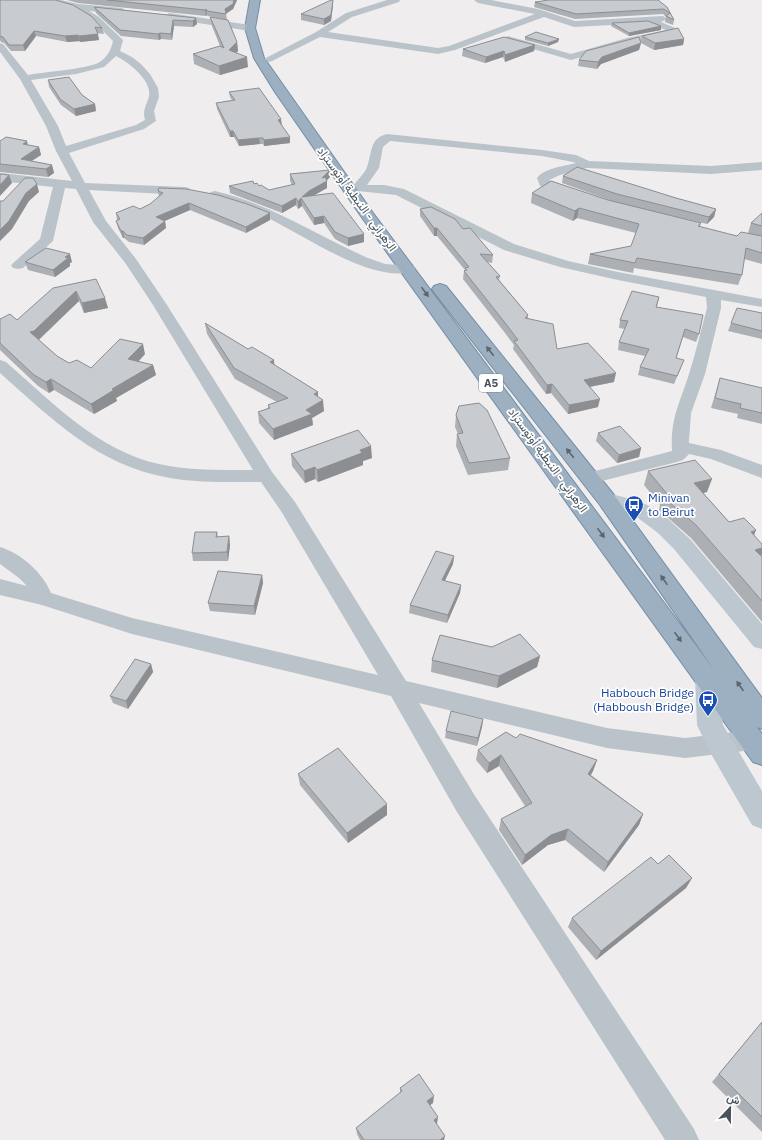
<svg xmlns="http://www.w3.org/2000/svg" width="762" height="1140" font-family="'IBM Plex Sans',Vazirmatn,sans-serif">
  <rect width="100%" height="100%" fill="#f0edee"/>
  <g fill="none" stroke-linecap="round" stroke-linejoin="round">
    <g stroke="#748ea5" stroke-width="2">
      <path id="trunk" d="M250 0H260L255 28 264 58 373 213 715 671 600 505 434 292 432 289 434 286 440 284 446 286 614 495 762 698V729L757 727 762 734V765L753 762 363 219 275 92 254 58 245 28Z"/>
    </g>
    <path fill="#bac3c9" fill-rule="evenodd" d="M47 0H61L78 4 122 8 126 11 122 14 89 11 99 17 121 38 123 40 120 51 132 57 141 64 150 74 158 88 159 97 154 111 156 121 144 129 69 153 85 183 185 187 189 188 191 191 189 194 185 195 89 190 106 221 136 259 167 305 272 472 295 502 406 681 607 728 685 738 752 730 760 733 762 736 760 747 752 750 685 758 607 748 419 703 475 796 694 1129 699 1140H665L457 812 391 696 132 634 42 605 0 595V579L27 586 19 578 0 564V547C21 553 43 573 51 593L132 618 378 675 281 511 261 482C231 482 200 483 170 478 98 466 52 419 0 373V360L6 362C51 401 98 451 159 464 190 471 222 470 253 470L153 305 126 264 93 222 76 189 65 188 53 241 23 268 18 269 13 268 11 265 40 239 53 187 0 181V173L72 181 56 151 46 126 20 79 0 52V43L3 44 28 75C43 72 86 69 98 63 107 58 111 50 113 41L93 21 75 9 48 2ZM116 56C128 62 152 80 149 96 147 105 142 110 145 120L136 125 66 146 58 126 31 80 76 74 104 67Z
      M387 0H400L399 2 352 17 328 32 438 48 449 46 535 14 478 3 474 0H491L538 9 575 21 663 16 667 19 661 22 675 28 677 32 675 34 631 43 571 60 505 41 503 39 508 36 571 54 627 38 666 30 648 23 574 27 544 17 455 50 438 54 320 37 272 61 269 62 264 59 316 32 346 13Z
      M169 13 250 25 255 28 250 31 166 18 165 16Z
      M387 134 542 150 576 155 589 161 711 166 762 162V170L711 174 587 168 560 175 549 180 577 191 579 194 577 197 573 198 540 186 537 178C544 168 565 166 576 163L573 162 542 156 390 141 383 147 379 168 367 185H384L404 189 514 244 568 261 618 272 762 299V307L721 300V308L705 374 691 413 689 440V443L721 450 762 465V478L711 459 689 454 683 460 677 462 590 484 584 482 581 478 584 474 672 451C670 419 680 403 689 374 696 352 701 330 707 308L706 297 618 280 560 267 504 250 396 195 358 191 354 185C358 179 365 173 367 167 372 154 369 138 387 134Z
      M215 191C271 204 317 236 368 258L385 264 413 266 415 269 413 272C370 283 304 235 266 217 248 208 230 202 211 198L209 195 211 192Z"/>
    <path fill="#bcc7d0" fill-rule="evenodd" d="M607 493 639 501 655 509 667 518 690 539 762 624V649L754 647 674 549 658 533 634 515 623 510 600 505 597 500 600 495Z
      M707 666 716 669 719 676 723 725 762 791V829L752 825 710 752 697 725 695 676 698 669Z"/>
    <use href="#trunk" fill="#9cb0c2" fill-rule="evenodd"/>
  </g>
  <path fill="#acafb3" d="M0 0 102 28 104 34 97 33 99 40 80 42V41L67 42 36 36 25 51H11L4 43 1 42 0 40Z
    M67 0H237L233 9 226 14 227 20 208 16 207 15 206 16 78 3Z
    M535 2 667 7 674 20 673 25 665 22 666 17 663 14 575 19 534 7Z
    M333 5 331 21 324 25 301 20V14Z
    M94 7 196 18 197 24 193 27 174 26 172 40 161 39 159 40 121 36 96 13Z
    M210 17 237 42 238 51 236 53 248 67 220 75 194 64 193 54 220 46 212 26Z
    M612 23 661 30 629 36 611 26Z
    M642 36 684 39 683 45 654 50 641 43Z
    M525 37 558 42 548 46 525 40Z
    M641 43 639 50 601 64 597 69 578 66 579 60Z
    M535 45 534 51 505 62 503 57 485 63 462 56 463 49Z
    M48 80 82 95 95 104 96 111 76 116 61 105 49 87Z
    M229 92 282 125 290 143 264 146 263 144H260L239 146 234 137H230L217 109 216 103 232 100 230 97Z
    M0 141 39 147 41 155 32 161 52 165 54 173 48 177 0 172Z
    M330 170V177L327 180V188L313 196 364 234V242L348 246 335 239 324 223 314 225 302 206 298 209 296 205 282 213 230 193 229 186H259L269 190 292 185 290 181V174Z
    M563 176 676 198 716 209 714 217 707 224 615 202 562 183Z
    M158 191 270 213V220L246 233 190 210 164 221H165L166 228 144 245 129 242 124 238H123L118 228 116 221 117 220 116 213 140 209 150 204 159 197Z
    M532 193 608 200 701 223 700 227 737 236 748 233 751 223 762 213V264L744 259 742 275 738 285 634 268 633 273 588 264 590 254 631 246 636 233 577 218 573 221 531 203Z
    M420 209 463 229 493 255 492 263 487 262 500 276 499 280 528 315V318L557 349 614 382 590 387 598 407 568 414 551 393 546 394 513 349 514 345 505 333 463 279 464 271 465 270 437 236H434L420 216Z
    M25 262H72L70 263V266L55 277 28 270Z
    M96 279 108 308 84 313 79 301 39 340 57 356 69 363 91 368 145 354 138 361 153 365 156 375 116 398 117 401 94 414 54 390 49 393 38 386 0 350V319L17 320Z
    M659 297 657 307 699 334 696 342 683 337 676 359 681 368 674 384 638 375 640 367 645 356 618 350 619 342 625 329 619 328 620 320Z
    M762 313V339L728 331 731 323Z
    M205 323 248 349 274 360V365L318 392V397L324 411 312 418 313 425 274 440 259 423 258 412 268 408V405L277 402 235 379 207 334Z
    M720 378 762 388V424L737 418 738 414 711 408Z
    M456 415 510 458 508 470 468 475 456 446 457 434H458L455 427Z
    M598 433 641 448 639 457 617 463 596 441Z
    M291 454 372 458 363 461V465L318 482 315 479 305 483 292 466Z
    M648 471 707 492 703 493 729 522 754 536 762 544V554L761 556 762 557V622L691 538 659 510 660 505 644 485Z
    M217 532 218 537 229 536 230 545 228 561H193L192 553Z
    M454 556 453 564 445 581 461 585 460 593 447 623 409 613 410 605Z
    M262 575 263 583 255 615 210 611 208 603Z
    M492 647 540 656 537 667 497 688 431 672 432 660Z
    M151 664 153 672 128 709 113 703 110 696Z
    M483 719 482 727 477 746 445 738 446 731Z
    M516 738 597 760 593 771 591 775 643 814 639 825 604 872 565 840 548 845 522 865 499 830 501 819 525 806 499 766 487 773 476 760 478 750Z
    M298 774 387 815 348 843 300 785Z
    M658 864 692 878 686 888 596 960 568 927 572 918Z
    M762 1022V1132L712 1082Z
    M400 1088 433 1103 430 1105 437 1124H436L444 1140H360L357 1134 356 1128 400 1093Z"/>
  <path fill="#8c8e92" d="M234 0H237L233 9 225 14V9Z
    M333 0V5L331 21 324 25V19Z
    M206 9 207 15 206 16 205 10Z
    M196 18 197 24 193 27V21Z
    M173 20 174 26 172 40 171 34Z
    M661 26V30L629 36V33Z
    M34 31 36 36 25 51 23 45Z
    M160 33 161 39 159 40 158 34Z
    M98 34 99 40 80 42 79 36Z
    M78 35 80 41 67 42 65 36Z
    M559 39 558 42 548 46V43Z
    M684 39 683 45 654 50 655 43Z
    M237 42 238 51 230 59 229 50Z
    M641 43 639 50 601 64 597 69 598 62 602 57Z
    M535 45 534 51 505 62V55Z
    M504 51 503 57 485 63 486 57Z
    M247 57 248 67 220 75 219 66Z
    M95 104 96 111 76 116 74 109Z
    M281 119 282 125 278 120Z
    M230 131H233L234 137H230Z
    M290 137V143L264 146V140Z
    M259 138 260 144 239 146 238 140Z
    M27 141 29 149 23 144Z
    M39 147 41 155 23 166 21 159Z
    M52 165 54 173 48 177 46 169Z
    M330 170V177L326 181H327V188L309 198 302 197Z
    M9 175 12 183 0 196V185Z
    M37 184 39 192 29 201 12 229 0 241V230L26 193Z
    M296 198V205L282 213V206Z
    M301 198 302 206 298 209V202Z
    M189 203 190 210 158 224 156 217Z
    M579 208 577 218 573 221 575 211Z
    M716 209 714 217 707 224 709 217Z
    M270 213V220L246 233V227Z
    M324 216V223L314 225V218Z
    M165 221 166 228 144 245 143 238Z
    M434 228H437V236H434Z
    M121 231H123L124 238H123Z
    M364 234V242L348 246V238Z
    M70 254 72 262 70 263V266L55 277 53 270 65 257Z
    M76 291 79 301 37 341 30 332Z
    M105 298 108 308 84 313 82 303Z
    M143 344 145 354 131 370 128 359Z
    M274 360 275 371 270 362Z
    M153 365 156 375 116 398 117 401 94 414 91 404 112 389Z
    M616 373 614 382 583 388 584 380Z
    M51 379 54 390 49 393 46 382Z
    M552 384 551 393 546 394 547 385Z
    M318 392V403L323 400 324 411 312 418 313 425 274 440 273 429 306 410 314 394Z
    M600 399 598 407 568 414 569 405Z
    M371 446 372 458 363 461V465L318 482 317 470 360 450Z
    M641 448 639 457 617 463 619 455Z
    M315 467V479L305 483 304 471Z
    M712 479 707 492 689 497 694 483Z
    M756 530 751 544V532Z
    M229 536 230 545 228 561 227 552Z
    M762 548V554L759 560 755 550Z
    M454 556 453 564 441 588 442 580Z
    M262 575 263 583 255 615 254 606Z
    M461 585 460 593 447 623 448 615Z
    M540 656 537 667 497 688 499 676Z
    M151 664 153 672 128 709 126 701Z
    M483 719 482 727 477 746 478 738Z
    M501 755 499 766 487 773 489 763Z
    M597 760 593 771 585 784 588 774Z
    M387 804V815L348 843 347 833Z
    M643 814 639 825 604 872 608 862Z
    M568 829 565 840 548 845 522 865 525 855 551 835Z
    M692 878 686 888 596 960 601 951Z
    M434 1096 433 1103 426 1108 427 1101Z
    M438 1117 437 1124 433 1127 434 1120Z
    M445 1136 444 1140H440Z"/>
  <path fill="#c8cbd0" stroke="#8c8e92" d="M0 0H55L73 5 91 16 102 28 95 27 98 34 79 36 78 35 65 36 34 31 23 45H9L3 37 0 36Z
    M107 0H234L233 4 225 9 226 14 207 11 206 9 205 10Z
    M331 0H333L331 15 324 19 301 14Z
    M549 0H658L667 7 674 20 666 16 670 13 664 9 576 14 535 2Z
    M94 7 196 18 193 21 173 20 171 34 160 33 158 34 120 30Z
    M210 17 228 20 237 42 229 50 247 57 219 66 193 54 220 46 224 48Z
    M648 21 661 26 629 33 612 23Z
    M678 28 684 39 655 43 642 36Z
    M536 32 559 39 548 43 525 37Z
    M504 37 535 45 505 55 504 51 486 57 463 49Z
    M639 37 641 43 602 57 598 62 579 60 586 51Z
    M69 77 82 95 95 104 74 109 60 99 48 80Z
    M259 88 281 119 278 120 290 137 264 140 263 138H259L238 140 233 131H230L216 103 235 100 229 92Z
    M6 137 27 141 23 144 39 147 21 159 52 165 46 169 0 164V141Z
    M577 167 676 198 716 209 709 217 617 194 563 176Z
    M330 170 322 178 325 177 327 181 309 191 302 197 333 193 364 234 348 238 335 232 324 216 314 218 301 198 298 202 296 198 282 206 229 186 253 181 254 184 257 183 259 186 261 185 269 190 295 184 290 174Z
    M0 174 9 175 0 185Z
    M25 178H33L37 184 26 193 9 221 0 230V201H3Z
    M551 181 608 200 701 223 698 226 737 236 741 232 762 236V253L746 248 742 275 637 258 635 263 590 254 631 246 639 224 579 208 575 211 532 193Z
    M159 188 186 189 218 195 247 204 270 213 246 227 189 203 156 217 165 221 143 238 127 235 123 231H121L116 221 120 219 116 213 133 206 140 209 150 204 163 193 158 191Z
    M431 207 455 219 463 229 470 228 493 255 480 254 500 276 496 277 528 315 525 318 553 324 557 349 588 343 616 373 584 380 600 399 569 405 552 384 547 385 514 341 518 340 506 324 464 271 467 270 465 268 469 267 437 228H434L420 209Z
    M762 213V226L751 223Z
    M46 248 70 254 65 257 68 258 53 270 25 262Z
    M96 279 105 298 82 303 76 291 34 331 30 332 57 356 69 363 77 360 91 368 120 339 143 344 128 359 153 365 112 389 114 390 91 404 51 379 46 382 34 375 0 343V319L10 314 17 320 53 288Z
    M632 291 659 297 656 307 703 315 699 334 685 329 676 358 684 360 677 376 640 367 649 349 619 342 628 321 620 320Z
    M737 308 762 313V331L731 323Z
    M205 323 248 349 252 347 274 360 270 362 318 392 314 394 323 400 306 410 312 414 273 429 258 412 270 408 268 405 288 398 234 368Z
    M720 378 762 388V413L740 408 741 404 715 398Z
    M479 403 487 410 510 458 469 463 457 434 463 433 456 415 459 406Z
    M620 426 641 448 619 455 598 433Z
    M358 430 371 446 360 450 362 453 317 470 315 467 304 471 291 454Z
    M695 460 712 479 694 483 729 522 744 518 756 530 751 532 762 544V548L755 550 762 557V601L696 525 663 497 668 495 648 471Z
    M195 532H217L216 537 229 536 227 552 192 553Z
    M436 551 454 556 442 580 461 585 448 615 410 605Z
    M218 571 262 575 254 606 208 603Z
    M520 634 540 656 499 676 432 660 440 635 492 647Z
    M135 659 151 664 126 701 110 696Z
    M451 711 483 719 478 738 446 731Z
    M506 732 516 738 520 734 597 760 588 774 643 814 608 862 568 829 551 835 525 855 501 819 532 803 501 755 489 763 478 750Z
    M338 748 387 804 347 833 298 774Z
    M669 855 692 878 601 951 572 918 651 857 658 864Z
    M762 1022V1117L719 1074Z
    M419 1074 434 1096 427 1101 438 1117 434 1120 445 1136 440 1140H364L356 1128 402 1091 400 1088Z"/>
  <defs><path id="oneway-solid" d="M-6-.8H1V-3.2L6.5 0L1 3.2V.8H-6Z"/></defs>
  <g fill="#58656e">
    <use href="#oneway-solid" transform="translate(425 292) rotate(54)"/>
    <use href="#oneway-solid" transform="translate(490 351) rotate(-128)"/>
    <use href="#oneway-solid" transform="translate(570 453) rotate(-129)"/>
    <use href="#oneway-solid" transform="translate(601 533) rotate(54)"/>
    <use href="#oneway-solid" transform="translate(664 580) rotate(-125)"/>
    <use href="#oneway-solid" transform="translate(678 637) rotate(54)"/>
    <use href="#oneway-solid" transform="translate(740 686) rotate(-125)"/>
  </g>
  <defs>
    <g id="bus-pin" transform="scale(1)"><path d="M0 17L-7.5 6A9.5 9.5 0 1 1 7.5 6Z" fill="#1a4fb4" stroke="#fff"/><path d="M-5-6H5V4H4V6H2V4H-2V6H-4V4H-5ZM-3.5-4V0h7V-4ZM-3.5 1.2v1.5H-2V1.2ZM2 1.2v1.5H3.5V1.2Z" fill="#fff"/></g>
  </defs>
  <g fill-rule="evenodd">
    <use href="#bus-pin" x="634" y="505"/>
    <use href="#bus-pin" x="708" y="700"/>
  </g>
  <g text-anchor="middle" stroke-width="3.5" stroke-linejoin="round" paint-order="stroke">
    <rect fill="#fff" stroke="#7e868b" stroke-width="1" x="479" y="374" width="24" height="18" rx="3"/>
    <g font-size="11" font-weight="bold" fill="#475259">
      <text x="491" y="387">A5</text>
    </g>
    <g font-size="12" fill="#475259" stroke="#fff">
      <text transform="translate(357 199) rotate(54)" y="4">الزهراني - النبطية أوتوستراد</text>
      <text transform="translate(548 460) rotate(54)" y="4">الزهراني - النبطية أوتوستراد</text>
    </g>
    <g font-size="12" fill="#164399" stroke="#fff" text-anchor="start">
      <text x="648" y="502">Minivan<tspan x="648" dy="14">to Beirut</tspan></text>
      <text x="694" y="697" text-anchor="end">Habbouch Bridge<tspan x="694" dy="14">(Habboush Bridge)</tspan></text>
    </g>
  </g>
  <g transform="translate(730 1108) rotate(22)" stroke="#ffffff" stroke-width="3" paint-order="stroke">
  <path d="M0-3L7 15L0 10L-7 15Z" fill="#475259"/>
  <text y="-6" font-size="11" font-weight="bold" text-anchor="middle" fill="#475259">ش</text>
  </g>
</svg>
